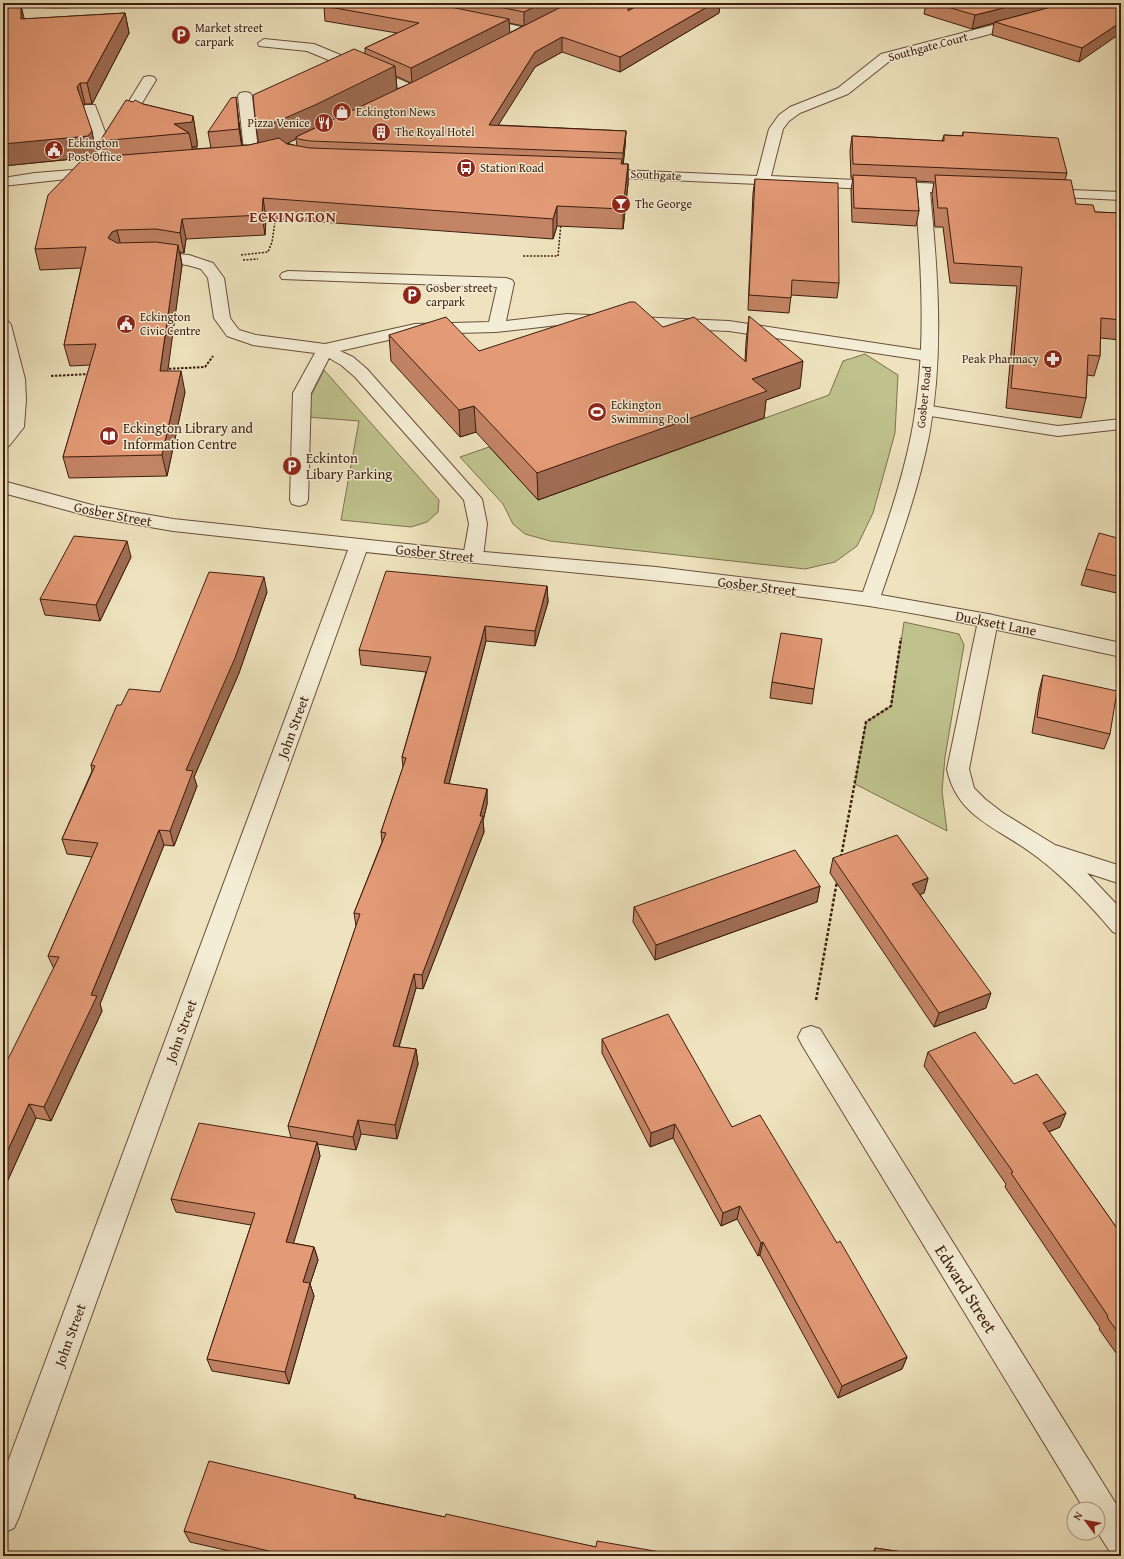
<svg xmlns="http://www.w3.org/2000/svg" width="1124" height="1559" font-family="'Gentium Book Plus',serif">
  <rect width="100%" height="100%" fill="#eee3be"/>
  <filter id="stains"><feTurbulence type="fractalNoise" baseFrequency=".005" numOctaves="4"/><feColorMatrix values="0 0 0 0 .2 0 0 0 0 .09 0 0 0 0 .02 0 0 0 .5 -.17"/></filter>
  <radialGradient id="worn" r=".72"><stop offset=".6" stop-color="#630" stop-opacity="0"/><stop offset="1" stop-color="#630" stop-opacity=".3"/></radialGradient>
  <path fill="#bfc28d" stroke="#7e704e" d="M865 354 898 375 895 433 873 513 857 546 835 562 805 569 550 541 525 534 513 524 503 504 460 457 489 447 538 500 829 395 843 361Z
    M324 370 439 500 438 512 427 522 411 527 341 520 359 421 307 417 311 396Z
    M904 622 959 634 964 645 945 757 942 791 947 831 855 784 866 722 891 706Z"/>
  <g fill="none" stroke-linecap="round" stroke-linejoin="round">
    <g stroke="#694e3a" stroke-width="2">
      <path id="service" d="M264 39 314 44 418 87 420 90 418 93H408L307 51 259 46 258 43Z
        M149 76 154 77 156 80 100 172 98 175H88L86 172 98 152 83 108 85 105H95L107 137 142 80 144 77Z
        M245 92 250 93 252 96 259 159 257 162H247L245 159 238 96 240 93Z
        M152 252 189 255 213 263 224 278 230 318 239 330 256 335 325 344 415 324 489 322 497 287 282 279 280 276 282 273 288 271 506 278 512 280 514 283 506 321 567 314 729 321 928 351 934 352 936 356 934 360 928 361 729 331 567 324 496 332 415 334 340 351 353 357 367 369 482 499 487 524 483 557 480 561 473 563 466 561 463 557 469 524 464 500 355 377 341 365 329 358 311 393 308 500 306 504 299 506 292 504 290 500 293 393 315 353 253 345 227 336 214 318 208 278 201 269 187 265 147 260 144 257 147 254Z
        M924 405 1058 426 1121 419V429L1058 436 918 414 915 410 918 406Z
        M988 614 995 616 998 621 969 769 974 788 985 799 1003 813 1055 845 1121 866V884L1087 873 1121 909V935L1113 932C1090 905 1065 878 1037 857 1002 829 957 819 947 769L978 621 981 616Z"/>
    </g>
    <g stroke="#694e3a" stroke-width="2">
      <path id="minor" d="M31 3H86C82 9 35 9 31 3Z
        M1070 3H1086L1070 13 891 60 848 94 800 113 789 121 783 129 771 176 962 185 967 186 969 189 967 192 962 193 930 192C938 273 944 356 929 436 918 491 899 543 881 595L988 614 1121 643V657C1037 639 954 619 869 606 702 582 534 570 366 552L19 1517 14 1528 3 1533V1475L348 550 173 531 92 517 3 493V481L92 505 173 519 473 551 656 567 863 592C881 541 900 490 911 436 927 356 922 272 915 191L599 177 594 176 592 173 594 170 599 169 757 176 769 129 779 115 790 107 838 88 881 54 1062 7Z
        M481 18 531 29 533 32 527 36 477 25 475 22 477 19Z
        M98 168 103 169 105 172 103 175 3 186V178L35 173Z
        M1045 189 1121 192V200L1040 196 1038 193 1040 190Z
        M3 320 9 322 11 325 25 379 26 400 24 427 9 446 3 447C3 431 8 417 8 399 8 386 5 374 3 360 1 347 3 333 3 320Z
        M811 1026 820 1029 1121 1512V1556L1110 1552 1098 1533V1509H1084L802 1045 798 1037 802 1029Z"/>
    </g>
    <path stroke="#3d1d0e" stroke-width="1.5" stroke-dasharray="2 1.5" stroke-linecap="butt" d="M241 255 268 252 272 242 276 215
      M523 256H558L561 223
      M243 260 258 259"/>
    <path stroke="#3d1d0e" stroke-width="2" stroke-dasharray="2.5 1.5" stroke-linecap="butt" d="M165 369 205 367 213 356
      M51 376 90 374"/>
    <path stroke="#3d1d0e" stroke-width="2.5" stroke-dasharray="3 2" stroke-linecap="butt" d="M841 857 866 722 891 706 901 638
      M816 1000 837 881"/>
    <use href="#service" fill="#f4edd5" fill-rule="evenodd"/>
    <use href="#minor" fill="#f4edd5" fill-rule="evenodd"/>
  </g>
  <path fill="#c38465" stroke="#3d1d0e" fill-rule="evenodd" d="M328 3H632L630 9 642 3H720L719 13 620 72 562 52 535 67 498 125 626 131 625 146 623 164H628V184L623 229 557 226 553 239 266 218 265 235 186 239 184 253 180 252 182 265 167 371 185 392 167 476 69 478 63 457 90 365 70 366 64 345 81 268 40 270 35 249 104 157 100 141 143 104 193 116 197 141V147H192V149L211 148 208 132 239 122 242 145H249L258 143 365 54V48L397 33 325 21 324 6ZM509 23 523 26 509 33ZM396 76 411 83 397 89ZM296 139 297 146 287 143Z
    M926 3H1121L1079 62 992 35 994 23 972 29 924 14Z
    M21 6 24 19 125 13 129 33 92 104H85L83 105 96 152 93 157 3 166Z
    M963 132 1067 173 1065 180 1076 204 1095 212 1121 213V340L1100 338V356L1094 376 1087 375 1086 398 1081 418 1006 408 1017 286 950 283 943 227H935L932 194 934 182 916 181 919 211 916 226 852 222 851 190 853 178H851L850 151 852 136 942 141 944 135 962 136Z
    M755 179 839 283 837 298 791 295 789 313 748 310 753 193Z
    M749 316 800 388 766 400 764 418 538 500 476 432 460 437 391 361 389 335 479 351 663 327 745 361 746 342Z
    M1121 539V594L1081 585 1086 569Z
    M131 557 100 621 45 615 40 599Z
    M547 586 548 602 535 646 486 641 449 784 487 789V804L483 821 484 832 423 989 416 988 399 1047 416 1049 418 1064 397 1139 361 1134 356 1150 317 1144 320 1156 293 1243 314 1247 318 1260 310 1284 314 1296 289 1384 212 1371 207 1359 251 1225 176 1212 171 1199 291 1138 288 1126 356 926 354 913 382 842 381 832 403 767 402 757 426 672 361 665 359 650Z
    M267 592 239 673 194 777 197 786 174 846 164 845 100 1004 102 1011 51 1121 36 1118 3 1191 54 969 48 956 92 857 67 854 62 839 92 771 91 765 121 705 160 692Z
    M1043 675 1110 734 1104 749 1032 733 1039 691Z
    M772 682 814 689 812 704 770 698Z
    M833 858 928 878 924 893 920 894 986 1008 934 1027 830 873Z
    M820 886 817 902 655 960 633 922 634 907Z
    M602 1039 732 1127 837 1243 907 1357 902 1369 838 1398 760 1255 758 1256 737 1219 721 1226 673 1138 650 1147 602 1053Z
    M928 1052 1060 1127 1049 1132 1121 1234V1360L1099 1329 1100 1328 1005 1187 1006 1184 924 1066Z
    M355 1495 356 1498 445 1517 596 1547 683 1556H251L190 1542 184 1531Z
    M875 1548 930 1556H872Z"/>
  <path fill="#9f6c53" stroke="#3d1d0e" d="M542 3H570L524 26V12Z
    M629 3H632L627 25 628 11Z
    M714 3H720L719 13 620 72V57Z
    M1023 3H1067L995 22 994 23 972 29 975 15Z
    M21 6 26 26 21 19Z
    M125 13 129 33 92 104 87 83Z
    M509 19 510 34 412 83 411 68Z
    M1121 22V33L1079 62 1082 48Z
    M562 37V52L535 67 489 140V125L535 52Z
    M395 66 397 90 296 137V139L280 147 260 152 256 127Z
    M80 83 85 104 82 107 77 87Z
    M236 97 239 122 243 154 239 129Z
    M193 116 197 141V147H192L189 133 174 124Z
    M92 131 96 152 93 157 3 166V144Z
    M626 131 625 146 623 168V153Z
    M628 164V184L623 229V209Z
    M263 198 266 218 265 235 262 215Z
    M557 206V226L553 239V219Z
    M182 219 186 239 184 253 180 233Z
    M117 230 122 250 108 238 112 232Z
    M178 245 182 265 165 392 160 371Z
    M803 361 800 388 766 400 764 418 538 500 537 473 752 379Z
    M181 371 185 392 167 476 162 455Z
    M474 406 476 432 460 437 459 410Z
    M127 541 131 557 100 621 96 605Z
    M264 577 267 592 239 673 194 777 197 786 174 846 170 831 186 770Z
    M547 586 548 602 535 646V631Z
    M485 626 486 641 445 799 444 783Z
    M487 789V804L483 821 484 832 423 989 422 975 480 816Z
    M159 830 164 845 100 1004 102 1011 51 1121 44 1107 91 995Z
    M928 878 924 893 908 899 912 884Z
    M820 886 817 902 655 960 656 945Z
    M414 974 416 988 395 1060 393 1046Z
    M991 993 986 1008 934 1027 939 1013Z
    M416 1049 418 1064 397 1139 395 1125Z
    M29 1104 36 1118 3 1191V1161Z
    M1066 1113 1060 1127 1037 1137 1043 1123Z
    M358 1120 361 1134 356 1150 353 1137Z
    M675 1124 673 1138 650 1147 651 1133Z
    M317 1142 320 1156 290 1255 286 1242Z
    M740 1206 737 1219 721 1226 723 1213Z
    M763 1242 760 1255 758 1256 761 1243Z
    M314 1247 318 1260 310 1284 314 1296 289 1384 285 1372 303 1282Z
    M907 1357 902 1369 838 1398 842 1386Z"/>
  <path fill="#e39a76" stroke="#3d1d0e" d="M328 3H431L509 19 411 68 365 48 419 23 324 6Z
    M480 3H542L524 12Z
    M569 3H629L628 11 642 3H714L620 57 562 37 535 52 489 125 626 131 623 153 310 141 298 139 296 137 417 80Z
    M934 3H1023L975 15Z
    M1066 3H1121V22L1082 48 995 22Z
    M21 6V19L125 13 87 83H80L77 87 92 131 88 136 3 144V8Z
    M354 49 395 66 315 105 276 122 256 127 253 95Z
    M236 97 239 129 208 132 231 98Z
    M126 100 133 102 135 100 143 104 193 116 192 122 174 124 189 133 100 141Z
    M963 132 1058 138 1067 173 853 164 852 136 944 141V135L963 136Z
    M279 138 287 144 310 148 622 159 621 164H628L623 209 557 206 553 219 263 198 262 215 182 219 180 233 156 229 117 230 112 232 108 238 117 243 156 242 178 245 160 371H181L162 455 63 457 96 344 64 345 86 247 35 249 48 195 84 158 249 145Z
    M853 175 916 178 919 211 854 208Z
    M935 175 1071 180 1076 204 1093 205 1095 212 1121 213V320L1101 318 1100 356 1088 355 1086 398 1011 388 1022 267 954 263 947 208H938Z
    M755 179 838 183 839 283 792 280 791 298 749 295Z
    M630 302H635L663 327 694 317 746 362 749 316 803 361 752 379 767 391 537 473 474 406 459 410 389 335 446 317 479 351Z
    M1099 533 1121 539V577L1086 569Z
    M74 536 127 541 96 605 40 599Z
    M386 571 547 586 535 631 485 626 444 783 487 789 480 816H483L422 975 414 974 393 1046 416 1049 395 1125 358 1120 353 1137 288 1126 360 914 354 913 386 833 381 832 406 758 402 757 431 657 359 650Z
    M209 572 264 577 235 658 186 770 193 771 170 831 159 830 91 995 97 996 44 1107 29 1104 3 1161V1069L59 957 48 956 98 843 62 839 95 766 91 765 117 705H121L129 689 160 692Z
    M781 633 822 639 814 689 772 682Z
    M1043 675 1117 691 1110 734 1037 717Z
    M897 835 928 878 912 884 991 993 939 1013 833 858Z
    M795 850 820 886 656 945 634 907Z
    M668 1014 732 1127 760 1115 837 1243 840 1241 907 1357 842 1386 763 1242 761 1243 740 1206 723 1213 675 1124 651 1133 602 1039Z
    M975 1032 1014 1084 1037 1074 1066 1113 1043 1123 1121 1234V1337L1107 1317 1108 1316 1011 1173 1013 1172 928 1052Z
    M199 1123 317 1142 286 1242 314 1247 303 1282 310 1283 285 1372 207 1359 255 1213 171 1199Z
    M209 1461 355 1495 354 1498 445 1517 446 1514 596 1547 597 1541 683 1556H290L184 1531Z
    M875 1548 930 1556H875Z"/>
  <defs>
    <g id="parking-disc" transform="scale(1)"><circle r="9.5" fill="#8f2418" stroke="#f4edd5"/><path d="M-3.5-5.5H1a3.5 3.5 0 0 1 0 7H-1V5.5H-3.5ZM-1-3.4V-.6H.8a1.4 1.4 0 0 0 0-2.8Z" fill="#fff"/></g>
    <g id="shop-disc" transform="scale(1)"><circle r="9.5" fill="#8f2418" stroke="#f4edd5"/><path d="M-5-2.5h2.3a2.7 3.5 0 0 1 5.4 0H5L5.5 6h-11ZM-1.5-2.5h3a1.5 2.3 0 0 0-3 0Z" fill="#fff"/></g>
    <g id="restaurant-disc" transform="scale(1)"><circle r="9.5" fill="#8f2418" stroke="#f4edd5"/><path d="M-5-6h1v4h1v-4h1v4h1v-4h1v5L-1.5 .5V6h-2V.5L-5-1ZM5-6V6H3V1.5H1.5Q1.5-4 5-6Z" fill="#fff"/></g>
    <g id="building-disc" transform="scale(1)"><circle r="9.5" fill="#8f2418" stroke="#f4edd5"/><path d="M-4-6H4V6H1V3H-1V6H-4ZM-2.5-4.3h1.7v1.8h-1.7ZM.8-4.3h1.7v1.8H.8ZM-2.5-1h1.7V.8h-1.7ZM.8-1h1.7V.8H.8Z" fill="#fff"/></g>
    <g id="civic-disc" transform="scale(1)"><circle r="9.5" fill="#8f2418" stroke="#f4edd5"/><path d="M-.6-6.5H3V-4.5H.6V-3L4-1V1h2V6H-6V1h2V-1L-.6-3ZM-1.2 2.5V6h2.4V2.5Z" fill="#fff"/></g>
    <g id="bus-disc" transform="scale(1)"><circle r="9.5" fill="#8f2418" stroke="#f4edd5"/><path d="M-5-6H5V4H4V6H2V4H-2V6H-4V4H-5ZM-3.5-4V0h7V-4ZM-3.5 1.2v1.5H-2V1.2ZM2 1.2v1.5H3.5V1.2Z" fill="#fff"/></g>
    <g id="bar-disc" transform="scale(1)"><circle r="9.5" fill="#8f2418" stroke="#f4edd5"/><path d="M-6-5H6L.8 .8V4.5H3.5V6h-7V4.5H-.8V.8Z" fill="#fff"/></g>
    <g id="pharmacy-disc" transform="scale(1)"><circle r="9.5" fill="#8f2418" stroke="#f4edd5"/><path d="M-2-6h4v4h4v4h-4v4h-4v-4h-4v-4h4Z" fill="#fff"/></g>
    <g id="stadium-disc" transform="scale(1)"><circle r="9.5" fill="#8f2418" stroke="#f4edd5"/><path d="M0-5a6.5 5 0 1 0 0 10a6.5 5 0 1 0 0-10ZM-3.5-1.8h7v3.6h-7Z" fill="#fff"/></g>
    <g id="library-disc" transform="scale(1)"><circle r="9.5" fill="#8f2418" stroke="#f4edd5"/><path d="M-6-4Q-3-5.5-.7-3.5V5Q-3 3-6 4ZM6-4Q3-5.5 .7-3.5V5Q3 3 6 4Z" fill="#fff"/></g>
  </defs>
  <g fill-rule="evenodd">
    <use href="#parking-disc" x="181" y="35"/>
    <use href="#shop-disc" x="342" y="112"/>
    <use href="#restaurant-disc" x="324" y="123"/>
    <use href="#building-disc" x="381" y="132"/>
    <use href="#civic-disc" x="54" y="150"/>
    <use href="#bus-disc" x="466" y="168"/>
    <use href="#bar-disc" x="621" y="204"/>
    <use href="#parking-disc" x="412" y="295"/>
    <use href="#civic-disc" x="126" y="324"/>
    <use href="#pharmacy-disc" x="1053" y="359"/>
    <use href="#stadium-disc" x="597" y="412"/>
    <use href="#library-disc" x="109" y="436"/>
    <use href="#parking-disc" x="292" y="466"/>
  </g>
  <g text-anchor="middle" stroke-width="3" stroke-linejoin="round" paint-order="stroke">
    <g font-size="12" fill="#3d1d0e" stroke="#f4edd5" text-anchor="start">
      <text x="195" y="32">Market street<tspan x="195" dy="14">carpark</tspan></text>
      <text x="356" y="116">Eckington News</text>
      <text x="310" y="127" text-anchor="end">Pizza Venice</text>
      <text x="395" y="136">The Royal Hotel</text>
      <text x="68" y="147">Eckington<tspan x="68" dy="14">Post Office</tspan></text>
      <text x="480" y="172">Station Road</text>
      <text x="635" y="208">The George</text>
      <text x="426" y="292">Gosber street<tspan x="426" dy="14">carpark</tspan></text>
      <text x="140" y="321">Eckington<tspan x="140" dy="14">Civic Centre</tspan></text>
      <text x="1039" y="363" text-anchor="end">Peak Pharmacy</text>
      <text x="611" y="409">Eckington<tspan x="611" dy="14">Swimming Pool</tspan></text>
    </g>
    <g font-size="12" fill="#3d1d0e" stroke="#f4edd5">
      <text transform="translate(928 47) rotate(-15)" y="4">Southgate Court</text>
      <text transform="translate(656 175) rotate(3)" y="4">Southgate</text>
      <text transform="translate(924 397) rotate(-84)" y="4">Gosber Road</text>
    </g>
    <g font-size="14" fill="#3d1d0e" stroke="#f4edd5" text-anchor="start">
      <text x="123" y="433">Eckington Library and<tspan x="123" dy="16">Information Centre</tspan></text>
      <text x="306" y="463">Eckinton<tspan x="306" dy="16">Libary Parking</tspan></text>
    </g>
    <g font-size="14" fill="#3d1d0e" stroke="#f4edd5">
      <text transform="translate(113 514) rotate(11)" y="5">Gosber Street</text>
      <text transform="translate(435 553) rotate(6)" y="5">Gosber Street</text>
      <text transform="translate(757 586) rotate(7)" y="5">Gosber Street</text>
      <text transform="translate(996 623) rotate(11)" y="5">Ducksett Lane</text>
      <text transform="translate(293 727) rotate(-70)" y="5">John Street</text>
      <text transform="translate(181 1031) rotate(-70)" y="5">John Street</text>
      <text transform="translate(70 1335) rotate(-70)" y="5">John Street</text>
    </g>
    <g font-size="15" font-weight="bold" letter-spacing="1" fill="#7a1f14" stroke="#f4edd5">
      <text x="293" y="222">ECKINGTON</text>
    </g>
    <g font-size="17" fill="#3d1d0e" stroke="#f4edd5">
      <text transform="translate(966 1289) rotate(58)" y="6">Edward Street</text>
    </g>
  </g>
  <rect width="1124" height="1559" fill="none" stroke="#eee3be" stroke-width="16"/>
  <rect x="4" y="4" width="1116" height="1551" fill="none" stroke="#3d1d0e" stroke-width="2"/>
  <rect x="8" y="8" width="1108" height="1543" fill="none" stroke="#3d1d0e"/>
  <g transform="translate(1086 1521) rotate(302)"><circle r="19" fill="#f4edd5" stroke="#ab9a85"/>
  <path d="M0-3L7 15L0 10L-7 15Z" fill="#8f2418"/>
  <text y="-6" font-size="11" font-weight="bold" text-anchor="middle" fill="#3d1d0e">N</text>
  </g>
  <rect width="100%" height="100%" filter="url(#stains)"/>
  <rect width="100%" height="100%" fill="url(#worn)"/>
</svg>
